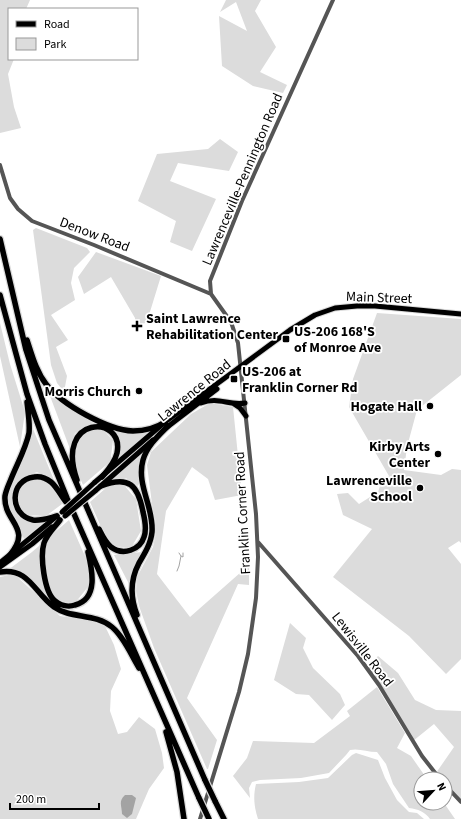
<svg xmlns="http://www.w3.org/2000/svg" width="461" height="819" font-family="'Source Sans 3',sans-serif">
  <rect width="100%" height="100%" fill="#fff"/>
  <path fill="#dcdcdc" d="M0 0H30L26 9H9V59H14L8 74 14 107 21 128 0 133Z
    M226 0H261L255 11 276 47 260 72 287 85 283 93 253 86 222 66 219 16 247 31 236 2 220 12Z
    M220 139 238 152 229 171 178 163 170 181 216 199 192 251 170 242 176 221 138 201 157 154 208 149Z
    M36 228 87 248 90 252 74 268 71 283 75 300 51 315 68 340 56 347 67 376 64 392 57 383 51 365 33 230Z
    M96 252 161 276 149 315V320L135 330V318L111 277 84 294 78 277Z
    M377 313 461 319V375L417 410 407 447 404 470 441 475 452 469 461 470V543L459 541 448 548 461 564V659L446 674 409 636 333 577 372 529 343 515 337 494 348 493 359 504 378 492 381 483 389 476 349 407 353 379Z
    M0 323 10 364 25 412 20 447 0 356Z
    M50 396 93 423 75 433 70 449Z
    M210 403 233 407 242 495 215 500 208 479 192 467 166 511 157 574 190 617 249 565V585L238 584 187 698 217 740 208 769H207L154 648 139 606 136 591 137 577 153 547 156 533V523L152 504 147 465 151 452 191 414Z
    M111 427 149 432 117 460C121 445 122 440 111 427Z
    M92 428 103 430 113 440 111 457 112 460 83 485 74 464 76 441Z
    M33 429 54 480 37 472 23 477 13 488 12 500 18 515 26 520 43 523 24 539 8 506V494L22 461Z
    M143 451 138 465 140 481 138 486 126 478H113Z
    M31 480 45 481 57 494 58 493 62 504 46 516 25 515 16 501 20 487Z
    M123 484 136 499 141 531 131 548 113 546 108 543 90 502 107 487Z
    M69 520 88 563V587L75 603 64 602 42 593 23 574 8 570 32 552Z
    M142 552 135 566 129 584 114 555Z
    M14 574 60 616 87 620 105 626 114 645 121 669 111 691 110 711 118 734 127 732 139 717 155 729 162 753 164 768 149 789 136 819H0V577Z
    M290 623 306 638 303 648 313 668 340 694 345 705 332 720 309 695 296 694 274 680Z
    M378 656 398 673 415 700 436 710 461 711V801L445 783V779H441L436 773 454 747 434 724 413 741 368 668Z
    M377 687 405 733 397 748 411 756 427 779H421V803H444L455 819H430C425 812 418 809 409 808L393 784 386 764 377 752C367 752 359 748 350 750L346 755 329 773 301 778 260 780 252 782 249 788 250 798 233 776 247 758 253 741 314 743 350 716 347 711Z
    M356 753 378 760 385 778 397 800 409 812 417 813 424 819H258C254 807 253 796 256 784L299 782 328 778 352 755Z"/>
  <path fill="#a3a3a3" d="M125 795H132L136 798 132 814 127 818 122 814C122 806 118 801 125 795Z"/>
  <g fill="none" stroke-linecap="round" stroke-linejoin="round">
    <path stroke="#a3a3a3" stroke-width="1" d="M181 556 183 557V553
      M177 571 179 566 181 556 179 553"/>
    <g stroke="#dbdbdb" stroke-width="7">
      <path id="primary" d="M1 562 57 516
        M0 567 32 544 52 527"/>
    </g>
    <g stroke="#dbdbdb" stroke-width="7">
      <path id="trunk" d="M201 403C219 396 228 406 245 403
        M234 404 240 408 246 416
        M166 428 217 389
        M94 483 165 422 290 330 315 315 335 308 357 306H375L461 314
        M95 491 153 440"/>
    </g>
    <g stroke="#dbdbdb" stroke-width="8">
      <path id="motorway" d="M0 239 26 350 49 420 205 780
        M0 295 27 394 45 444 67 498 199 798
        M27 340C32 355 36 371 46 384 62 405 108 430 133 431 145 431 156 428 165 422
        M77 480C54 415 125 414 117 453 115 462 108 470 102 477
        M57 516C49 518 41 521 33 520 9 515 9 480 34 477 40 476 46 478 51 482 57 487 61 496 66 502
        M60 520C54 528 47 534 44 543 40 556 44 592 55 601 61 606 69 607 75 605 99 599 92 569 88 552
        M99 529C102 535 105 542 111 547 123 556 140 550 144 537 147 529 145 520 143 512 138 485 129 475 101 486
        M10 555C33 527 3 522 5 496 6 490 9 484 11 479 17 464 26 448 29 433 30 423 28 412 27 402
        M0 572C29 567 35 594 54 607 71 619 95 613 112 627 124 637 131 655 139 668
        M137 615C130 597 130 580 139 563 145 553 151 543 152 532 154 507 136 485 143 460 147 446 158 436 168 426
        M166 732 177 772 184 819
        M215 801 224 819"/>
    </g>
    <path stroke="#555" stroke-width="4" d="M0 165 10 198 18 209 32 221 94 245 211 294
      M258 542 358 656 379 685 422 756 440 779
      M445 785 461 802
      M200 819 239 692 248 654 256 598 258 557 256 514 238 343 231 322 211 294 210 281 242 201 333 0"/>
    <use href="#primary" stroke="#000" stroke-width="5"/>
    <use href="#trunk" stroke="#000" stroke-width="5"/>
    <use href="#motorway" stroke="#000" stroke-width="5.5"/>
    <g stroke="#dbdbdb" stroke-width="7" stroke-linecap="butt">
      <path id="trunk-bridge" d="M62 512 94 483
        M65 516 95 491"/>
    </g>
    <g stroke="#dbdbdb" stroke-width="8" stroke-linecap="butt">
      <path id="motorway-bridge" d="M205 780 215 801
        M199 798 209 819"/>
    </g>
    <use href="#trunk-bridge" stroke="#000" stroke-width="5"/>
    <use href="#motorway-bridge" stroke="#000" stroke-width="5.5"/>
  </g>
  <g fill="#000" stroke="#fff" stroke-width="1.5">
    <path d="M135 320h4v4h4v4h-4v4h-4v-4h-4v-4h4z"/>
    <rect x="282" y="335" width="8" height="8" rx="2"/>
    <rect x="230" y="375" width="8" height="8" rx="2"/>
    <circle cx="139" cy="391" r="4"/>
    <circle cx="430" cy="406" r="4"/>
    <circle cx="438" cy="454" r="4"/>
    <circle cx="420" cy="488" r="4"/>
  </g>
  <g text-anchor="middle" stroke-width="3.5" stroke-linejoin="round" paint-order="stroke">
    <g font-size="14" fill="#000" stroke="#fff">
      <text transform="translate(242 179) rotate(-67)" y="5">Lawrenceville-Pennington Road</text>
      <text transform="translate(95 234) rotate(21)" y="5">Denow Road</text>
      <text transform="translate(379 297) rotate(2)" y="5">Main Street</text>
      <text transform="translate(194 390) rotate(-39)" y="5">Lawrence Road</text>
      <text transform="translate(242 513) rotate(-93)" y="5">Franklin Corner Road</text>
      <text transform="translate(363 649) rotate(52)" y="5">Lewisville Road</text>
    </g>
    <g font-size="14" font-weight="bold" fill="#000" stroke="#fff" text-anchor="end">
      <text x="146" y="323" text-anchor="start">Saint Lawrence<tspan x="146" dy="16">Rehabilitation Center</tspan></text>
      <text x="294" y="336" text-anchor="start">US-206 168'S<tspan x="294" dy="16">of Monroe Ave</tspan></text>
      <text x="242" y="376" text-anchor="start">US-206 at<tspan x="242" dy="16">Franklin Corner Rd</tspan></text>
      <text x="131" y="396">Morris Church</text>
      <text x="422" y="411">Hogate Hall</text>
      <text x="430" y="451">Kirby Arts<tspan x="430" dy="16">Center</tspan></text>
      <text x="412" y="485">Lawrenceville<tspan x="412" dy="16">School</tspan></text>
    </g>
  </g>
  <rect x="8" y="8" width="130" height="52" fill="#ffffff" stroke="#999999"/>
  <rect x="16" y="21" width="20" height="6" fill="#000000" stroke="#999999"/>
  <text x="44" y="28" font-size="12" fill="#000000">Road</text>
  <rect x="16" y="38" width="20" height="12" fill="#dcdcdc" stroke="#999999"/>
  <text x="44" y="48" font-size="12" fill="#000000">Park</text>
  <g transform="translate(433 791) rotate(64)"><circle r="19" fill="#ffffff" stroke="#999999"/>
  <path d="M0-3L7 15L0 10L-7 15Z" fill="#000000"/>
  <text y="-6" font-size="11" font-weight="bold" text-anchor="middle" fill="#000000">N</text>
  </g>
  <path d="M10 803v6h89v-6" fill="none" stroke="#000000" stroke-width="2"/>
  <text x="16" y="803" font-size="12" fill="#000000" stroke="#ffffff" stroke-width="3" paint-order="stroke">200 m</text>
</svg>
